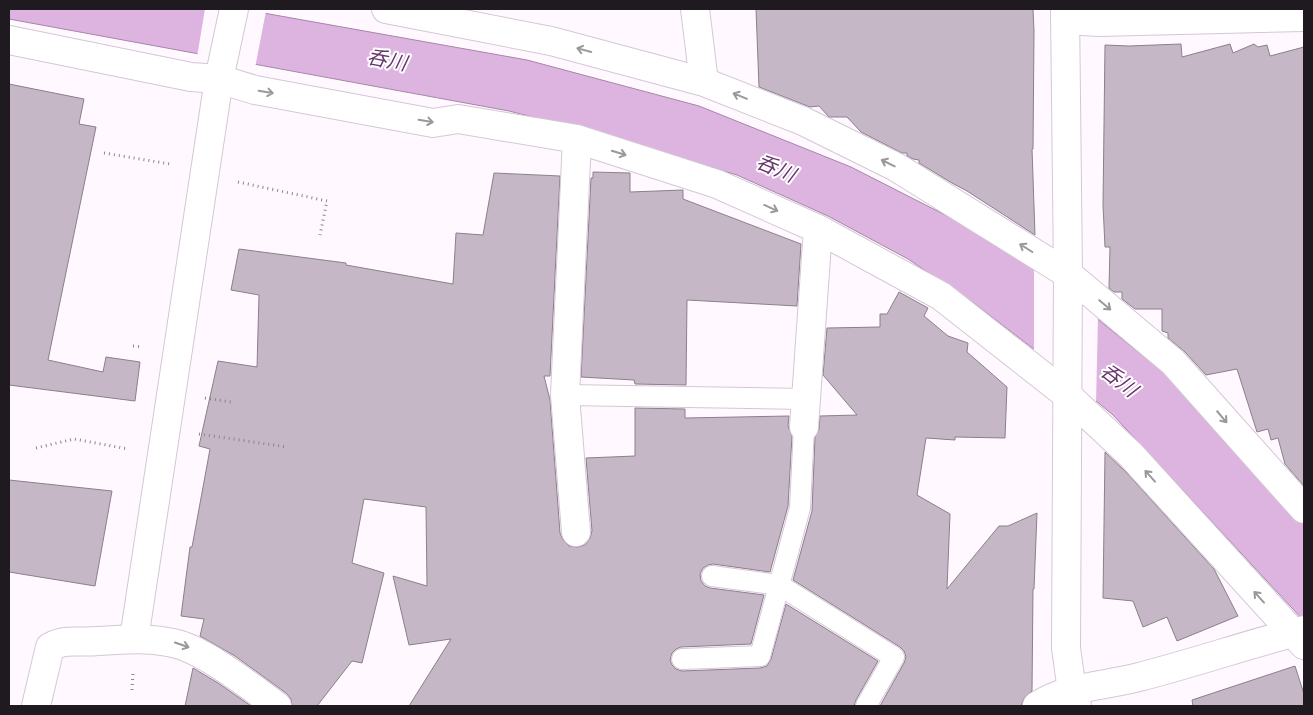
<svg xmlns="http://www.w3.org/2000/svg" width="1313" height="715" font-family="'Titillium Web','Noto Sans JP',sans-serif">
  <rect width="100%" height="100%" fill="#fff9ff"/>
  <path fill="#ddb4e0" stroke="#a486a6" d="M9 9H241L527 60 699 106 851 167 963 224 1032 266 1168 376 1304 525V621L1113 415 1035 350 975 304 908 259 828 216 737 175 611 137 509 111 9 19Z"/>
  <path fill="#fff9ff" d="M205 9H255L266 11 255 68 197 57Z
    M1034 265 1098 315 1096 404 1034 353Z"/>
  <path fill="#c5b7c5" stroke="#8c7f8d" d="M756 9H1033L1034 31 1033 149H1032L1035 235 967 191 952 183 919 163V160L913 159 907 156V153H902L861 132 847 117H829L819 106 810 107 759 87Z
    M1181 44 1182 57 1230 44 1233 53 1254 44 1258 47 1267 45 1270 56 1304 47V486L1285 464 1278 438 1271 440 1268 429 1257 432 1237 369 1206 375 1185 352 1168 338V333L1162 331V309H1135L1122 299V292H1114L1109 288 1110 247H1105L1103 205 1105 45 1129 46Z
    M9 84 84 99 79 124 96 127 48 360 103 372 106 357 140 362 135 401 9 385Z
    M593 172 630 173V192L683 190V199L801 244 797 306 687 300 686 385 635 384 634 380 581 377 591 178H593Z
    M494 173 560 176 550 376H544L550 400 560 533 563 540 569 546 578 547 585 545 590 538 592 531 586 458 635 456V408L685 409V418L789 416 788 426 792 436 788 506 770 572 713 564 708 565 703 568 700 574 701 581 705 586 710 588 764 595 751 644 681 647 676 649 672 653 670 660 672 665 676 669 682 671 760 668 767 666 771 659 786 604 878 661 856 700 854 706H409L451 639 409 645 393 576 427 586 426 507 364 499 352 563 384 573 362 663 352 661 317 706H292L291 699 286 693 235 656 200 636 204 619 181 616 190 547H192L210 449 199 446 218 361 257 367 259 295 231 290 239 249 346 263V265L453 284 456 233 483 235Z
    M899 292 928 308 924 316 948 336 968 343 967 352 1007 387 1005 438 955 437V440L926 438 917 495 950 514 947 589 999 526H1008L1037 513 1034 589H1033L1032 691 1024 698 1021 706H880L904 663 906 657 904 651 900 647 793 580 812 511 815 437 819 429 820 416 857 415 823 375 827 328 880 327V314H887Z
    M1105 452 1126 472 1214 569 1238 616 1177 641 1167 617 1143 627 1133 601 1103 598Z
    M9 480 112 491 95 586 9 572Z
    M1295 666 1304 694V706H1193L1192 700Z
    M193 668 218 683 251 706H185Z"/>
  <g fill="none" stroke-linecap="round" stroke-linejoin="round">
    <g stroke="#d4c7d5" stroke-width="22">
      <path id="service" d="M565 395 806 399
        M712 576 779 585 894 657 866 706
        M682 659 760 656 800 508 804 427"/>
    </g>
    <g stroke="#d4c7d5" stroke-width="30">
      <path id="minor" d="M386 9 551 41 704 82 803 121 896 167 1068 274 1173 362 1304 509
        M695 9 704 82
        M1065 20 1099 22 1304 17
        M9 40 191 77 219 79 255 90 433 123 458 119 577 139 717 184 818 229 941 296 1067 395 1131 455 1304 645
        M804 427 818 229
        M576 532 565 395 577 139
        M36 706 50 647C67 638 78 643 98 641 123 640 149 637 173 643 203 649 251 687 277 706
        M1037 706C1067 686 1105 686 1139 677 1194 663 1249 644 1304 630"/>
    </g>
    <g stroke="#d4c7d5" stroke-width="30">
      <path id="tertiary" d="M1065 9 1068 274 1066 648 1072 691 1077 706
        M134 639 219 79 234 9"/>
    </g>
    <path stroke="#8b868c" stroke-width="3" stroke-dasharray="1 4" stroke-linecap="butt" d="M104 153 170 164
      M238 182 327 201 320 235
      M133 346 143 347
      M205 398 231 402
      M199 434 287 447
      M36 448 74 439 128 449
      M132 690 133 673"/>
    <use href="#service" stroke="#fff" stroke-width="20"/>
    <use href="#minor" stroke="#fff" stroke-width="28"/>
    <use href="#tertiary" stroke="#fff" stroke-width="28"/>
  </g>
  <defs><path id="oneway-shaft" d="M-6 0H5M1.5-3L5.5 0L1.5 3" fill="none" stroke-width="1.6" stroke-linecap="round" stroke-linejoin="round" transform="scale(1.25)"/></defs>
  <g stroke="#9a989b">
    <use href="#oneway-shaft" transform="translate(584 50) rotate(-165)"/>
    <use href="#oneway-shaft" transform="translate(266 92) rotate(10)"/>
    <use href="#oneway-shaft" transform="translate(740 96) rotate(-158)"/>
    <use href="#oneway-shaft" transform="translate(426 121) rotate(9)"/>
    <use href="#oneway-shaft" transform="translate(619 153) rotate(17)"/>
    <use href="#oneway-shaft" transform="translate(888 163) rotate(-154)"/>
    <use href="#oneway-shaft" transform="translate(771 208) rotate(24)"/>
    <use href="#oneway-shaft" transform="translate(1026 248) rotate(-148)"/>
    <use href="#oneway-shaft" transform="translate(1105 305) rotate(40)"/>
    <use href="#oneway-shaft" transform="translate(1222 417) rotate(50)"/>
    <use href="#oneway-shaft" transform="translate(1150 476) rotate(-132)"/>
    <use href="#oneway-shaft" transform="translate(1259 597) rotate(-132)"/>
    <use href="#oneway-shaft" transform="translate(182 645) rotate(19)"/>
  </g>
  <g text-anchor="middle" stroke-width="4" stroke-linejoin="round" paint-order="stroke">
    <g font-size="20" font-style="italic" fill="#69366d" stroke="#fff">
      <text transform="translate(387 60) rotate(11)" y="7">呑川</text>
      <text transform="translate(776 168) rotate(23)" y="7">呑川</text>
      <text transform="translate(1119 380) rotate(38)" y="7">呑川</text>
    </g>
  </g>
  <rect width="1313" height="715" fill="none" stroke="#1f1a20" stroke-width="20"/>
</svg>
